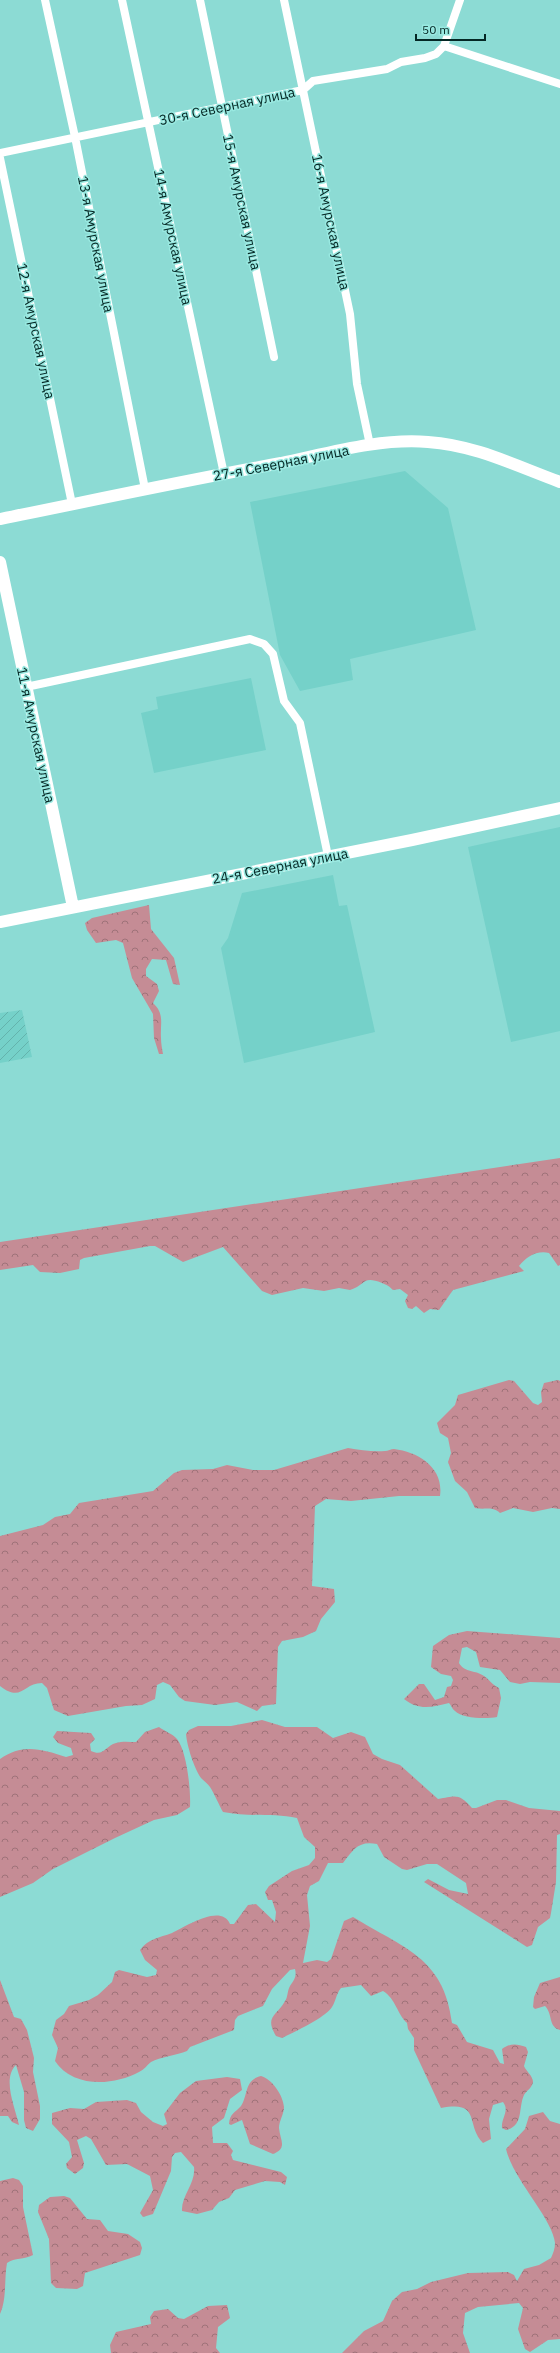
<svg xmlns="http://www.w3.org/2000/svg" width="560" height="2353" font-family="'IBM Plex Sans',sans-serif">
  <defs>
    <pattern id="industrial-furrows" width="10" height="10" patternUnits="userSpaceOnUse"><rect width="10" height="10" fill="#75d1c9"/><path d="M-1 1l2-2M0 10L10 0M9 11l2-2" fill="none" stroke="#64b3ac"/></pattern>
    <pattern id="forest-crowns" width="20" height="18" patternUnits="userSpaceOnUse"><rect width="20" height="18" fill="#c58c95"/><path d="M2 6a3 3 0 1 1 6 0M12 15a3 3 0 1 1 6 0" fill="none" stroke="#9e7279"/></pattern>
  </defs>
  <rect width="100%" height="100%" fill="#8cdbd4"/>
  <path fill="#75d1c9" d="M405 471 448 508 476 630 350 659 353 680 300 691 280 655 250 502Z
    M251 678 266 750 154 773 141 713 158 709 156 697Z
    M560 827V1031L511 1042 468 847Z
    M333 875 339 906 347 905 375 1032 244 1063 221 948 228 938 242 893Z"/>
  <path fill="url(#industrial-furrows)" d="M22 1010 32 1057 0 1063V1013Z"/>
  <path fill="url(#forest-crowns)" d="M149 905 151 929 174 958 180 985 173 984 166 960 152 959 146 969V976L157 984 159 991 153 1003C165 1014 160 1024 161 1038 161 1043 162 1049 163 1054H159L154 1038 153 1014 132 978 123 943 116 940 96 943 87 930 85 923 92 918Z
    M560 1158V1265L558 1266 549 1253C537 1250 526 1257 519 1266L524 1271 453 1290 439 1310 430 1309 424 1313 416 1306 412 1309 408 1308 405 1301 408 1295 400 1289 393 1290C389 1286 387 1285 382 1283 362 1275 366 1285 350 1290L339 1288 324 1291 303 1288 272 1295 262 1291 223 1247 183 1262 155 1246H150L84 1258 80 1260 79 1269 60 1273 40 1272 33 1265 0 1270V1242Z
    M509 1380 514 1381 533 1403 538 1405 542 1402 541 1392 544 1383 558 1380 560 1381V1509L552 1508 533 1512 513 1508 500 1513C492 1506 485 1510 475 1508L467 1492 455 1481 448 1462 451 1453 448 1438 440 1433 437 1423 455 1405 458 1395Z
    M348 1448C360 1450 373 1452 385 1451 388 1451 391 1449 394 1449 419 1452 444 1468 440 1496H399L351 1501 326 1499 315 1506 312 1586 334 1589 335 1602 321 1619 316 1631 303 1637 282 1641 278 1647 276 1704 262 1706 257 1711 237 1702 215 1705 185 1701 179 1697 170 1685 163 1682 157 1685 155 1699 142 1705 126 1706 68 1716 54 1710 47 1688 42 1683C23 1683 22 1703 0 1686V1536L43 1525 55 1517 70 1514 79 1503 153 1491 174 1473 182 1470 213 1469 227 1465 253 1470H274Z
    M467 1631 560 1638V1683L530 1682 520 1684 510 1682 500 1670 480 1667 476 1652 467 1647 462 1648 459 1663C465 1673 476 1670 484 1676 490 1680 491 1684 499 1688L501 1698 497 1717C488 1719 462 1719 455 1711 452 1709 451 1705 449 1703 432 1707 419 1711 404 1699L419 1684H424L435 1700 444 1697 447 1687 451 1686 453 1680 451 1676 441 1674 431 1667 433 1646 449 1635Z
    M262 1720 285 1727H317L333 1738 351 1732 365 1737 373 1754 382 1759 400 1765 438 1799C456 1796 459 1793 472 1808H476L497 1800H506L529 1808 560 1811V1834L557 1835 556 1882 551 1913 550 1918 538 1927 532 1945 527 1947 424 1882 428 1879 449 1890 468 1894 466 1883 437 1864H427L407 1870 402 1869 384 1857 377 1844C358 1841 354 1849 343 1863H328L319 1881 310 1886 307 1895 310 1926 303 1963 317 1960 327 1962 331 1959 344 1921 353 1917C403 1948 444 1957 452 2023L457 2025 467 2042 493 2050 500 2063 504 2064 502 2049C510 2043 517 2044 526 2047L528 2052 524 2066C526 2071 533 2076 533 2082 532 2088 527 2090 524 2095 518 2108 524 2126 506 2130L502 2128C501 2118 510 2111 503 2102L493 2105 489 2119 491 2139 483 2143C465 2125 482 2100 441 2108L414 2050V2038L408 2029 407 2023C397 2014 396 1999 383 1991L371 1996 361 1985 341 1988C336 1994 336 2001 332 2007 325 2018 294 2032 282 2038L276 2036C264 2016 277 2016 285 2001 288 1997 287 1991 290 1986 294 1980 297 1977 295 1969L290 1970 272 1989 263 2006 238 2016 235 2020 234 2030 190 2047 187 2051C177 2055 160 2057 151 2062 147 2065 144 2070 139 2072 113 2086 73 2088 55 2061L58 2048 52 2035 56 2020 64 2014 69 2006 89 2000 98 1995 112 1982 115 1972 119 1970 147 1977 156 1975 157 1970 145 1960 140 1950C149 1938 159 1938 172 1933 185 1927 221 1903 230 1924H234L248 1905 256 1904 275 1922 276 1912 272 1900H268L265 1892 269 1886 292 1871 309 1865 315 1858V1847L304 1837 297 1818C273 1813 248 1817 223 1812 219 1805 214 1793 210 1787 208 1784 204 1781 201 1778 194 1768 187 1746 186 1734L189 1730 198 1726H231Z
    M159 1727C164 1731 173 1734 177 1739 187 1751 191 1792 190 1807L177 1815 154 1820 115 1838 53 1869 33 1883 0 1897V1759C22 1743 42 1749 66 1757L73 1755 71 1748 58 1743 53 1737 57 1731 91 1733 95 1739 90 1744 91 1751C104 1757 105 1746 116 1743 122 1741 130 1742 136 1742L145 1732Z
    M560 1977V2030C548 2027 553 2014 545 2006L535 2009 533 2007 534 1997 540 1983Z
    M0 1980 14 2017 21 2019 27 2030 34 2058 33 2072 40 2106V2119L33 2131 26 2128 24 2120V2092L16 2065C2 2079 15 2107 19 2125L12 2122 8 2116H0Z
    M261 2076C272 2079 283 2095 284 2107 284 2114 279 2121 279 2128 280 2140 288 2148 273 2154L250 2144 242 2120 231 2125 229 2124C230 2113 235 2113 241 2106 248 2096 244 2080 261 2076Z
    M227 2077 240 2079 242 2090 230 2099 224 2118 212 2127 213 2143H227L233 2151 231 2155 233 2160 281 2172 287 2177 285 2185 280 2182 265 2181 235 2190 229 2198 219 2202 212 2210 197 2214 182 2211C181 2196 196 2183 194 2167L181 2152 175 2153 172 2157 171 2171 153 2214 143 2217 140 2213 153 2190 150 2176 127 2164 106 2165 91 2139 86 2136 77 2140 84 2163 83 2168 75 2174 67 2168 66 2164 72 2157 69 2142 52 2124V2113L70 2108 84 2109 96 2102 127 2100 136 2103 141 2112 153 2122 163 2126 167 2124 164 2114 180 2093 196 2081Z
    M543 2112 550 2121 560 2124V2339L548 2340 530 2352 525 2349 518 2329 523 2308 519 2303 478 2307 465 2313 463 2333 470 2353H342L364 2331 383 2321 392 2301 402 2292 417 2289 431 2282 468 2273 508 2272 514 2275 517 2281 524 2269 539 2265 551 2258C553 2253 555 2249 555 2243 553 2219 513 2179 506 2149L525 2129 529 2116Z
    M13 2178 19 2180 23 2186V2207L33 2255C24 2260 15 2257 7 2263 4 2279 7 2299 0 2314V2181Z
    M64 2196 70 2198 87 2219 100 2220 108 2231 128 2234 140 2242 142 2248 140 2255 85 2273 83 2286 77 2289 56 2288 51 2283 49 2239 38 2212 39 2205 50 2197Z
    M227 2305 230 2318 218 2327 216 2348 220 2353H111L110 2345 116 2332 151 2324 150 2317 154 2311 168 2309 178 2318 184 2319 208 2306Z"/>
  <g fill="none" stroke-linecap="round" stroke-linejoin="round">
    <path stroke="#fff" stroke-width="8" d="M45 0 75 137 145 489
      M122 0 224 474
      M200 0 274 357
      M284 0 350 314 357 384 370 445
      M444 46 460 0
      M0 153 303 90 313 81 387 69 401 62 425 58 436 54 444 46 560 84
      M0 158 72 504
      M26 687 250 639 264 644 273 654 284 701 300 723 328 856"/>
    <path stroke="#fff" stroke-width="12" d="M0 519C94 500 187 480 281 463 329 453 379 438 428 442 475 445 516 466 560 482
      M0 562 73 907
      M0 922 412 840 560 808"/>
  </g>
  <g text-anchor="middle" stroke-width="3" stroke-linejoin="round" paint-order="stroke">
    <g font-size="14" fill="#042724" stroke="#99e9e1">
      <text transform="translate(227 106) rotate(-12)" y="5">30-я Северная улица</text>
      <text transform="translate(242 202) rotate(78)" y="5">15-я Амурская улица</text>
      <text transform="translate(331 222) rotate(78)" y="5">16-я Амурская улица</text>
      <text transform="translate(173 237) rotate(78)" y="5">14-я Амурская улица</text>
      <text transform="translate(96 244) rotate(79)" y="5">13-я Амурская улица</text>
      <text transform="translate(36 331) rotate(78)" y="5">12-я Амурская улица</text>
      <text transform="translate(281 463) rotate(-11)" y="5">27-я Северная улица</text>
      <text transform="translate(36 735) rotate(78)" y="5">11-я Амурская улица</text>
      <text transform="translate(280 866) rotate(-11)" y="5">24-я Северная улица</text>
    </g>
  </g>
  <path d="M416 34v6h69v-6" fill="none" stroke="#042724" stroke-width="2"/>
  <text x="422" y="34" font-size="12" fill="#042724" stroke="#99e9e1" stroke-width="3" paint-order="stroke">50 m</text>
</svg>
